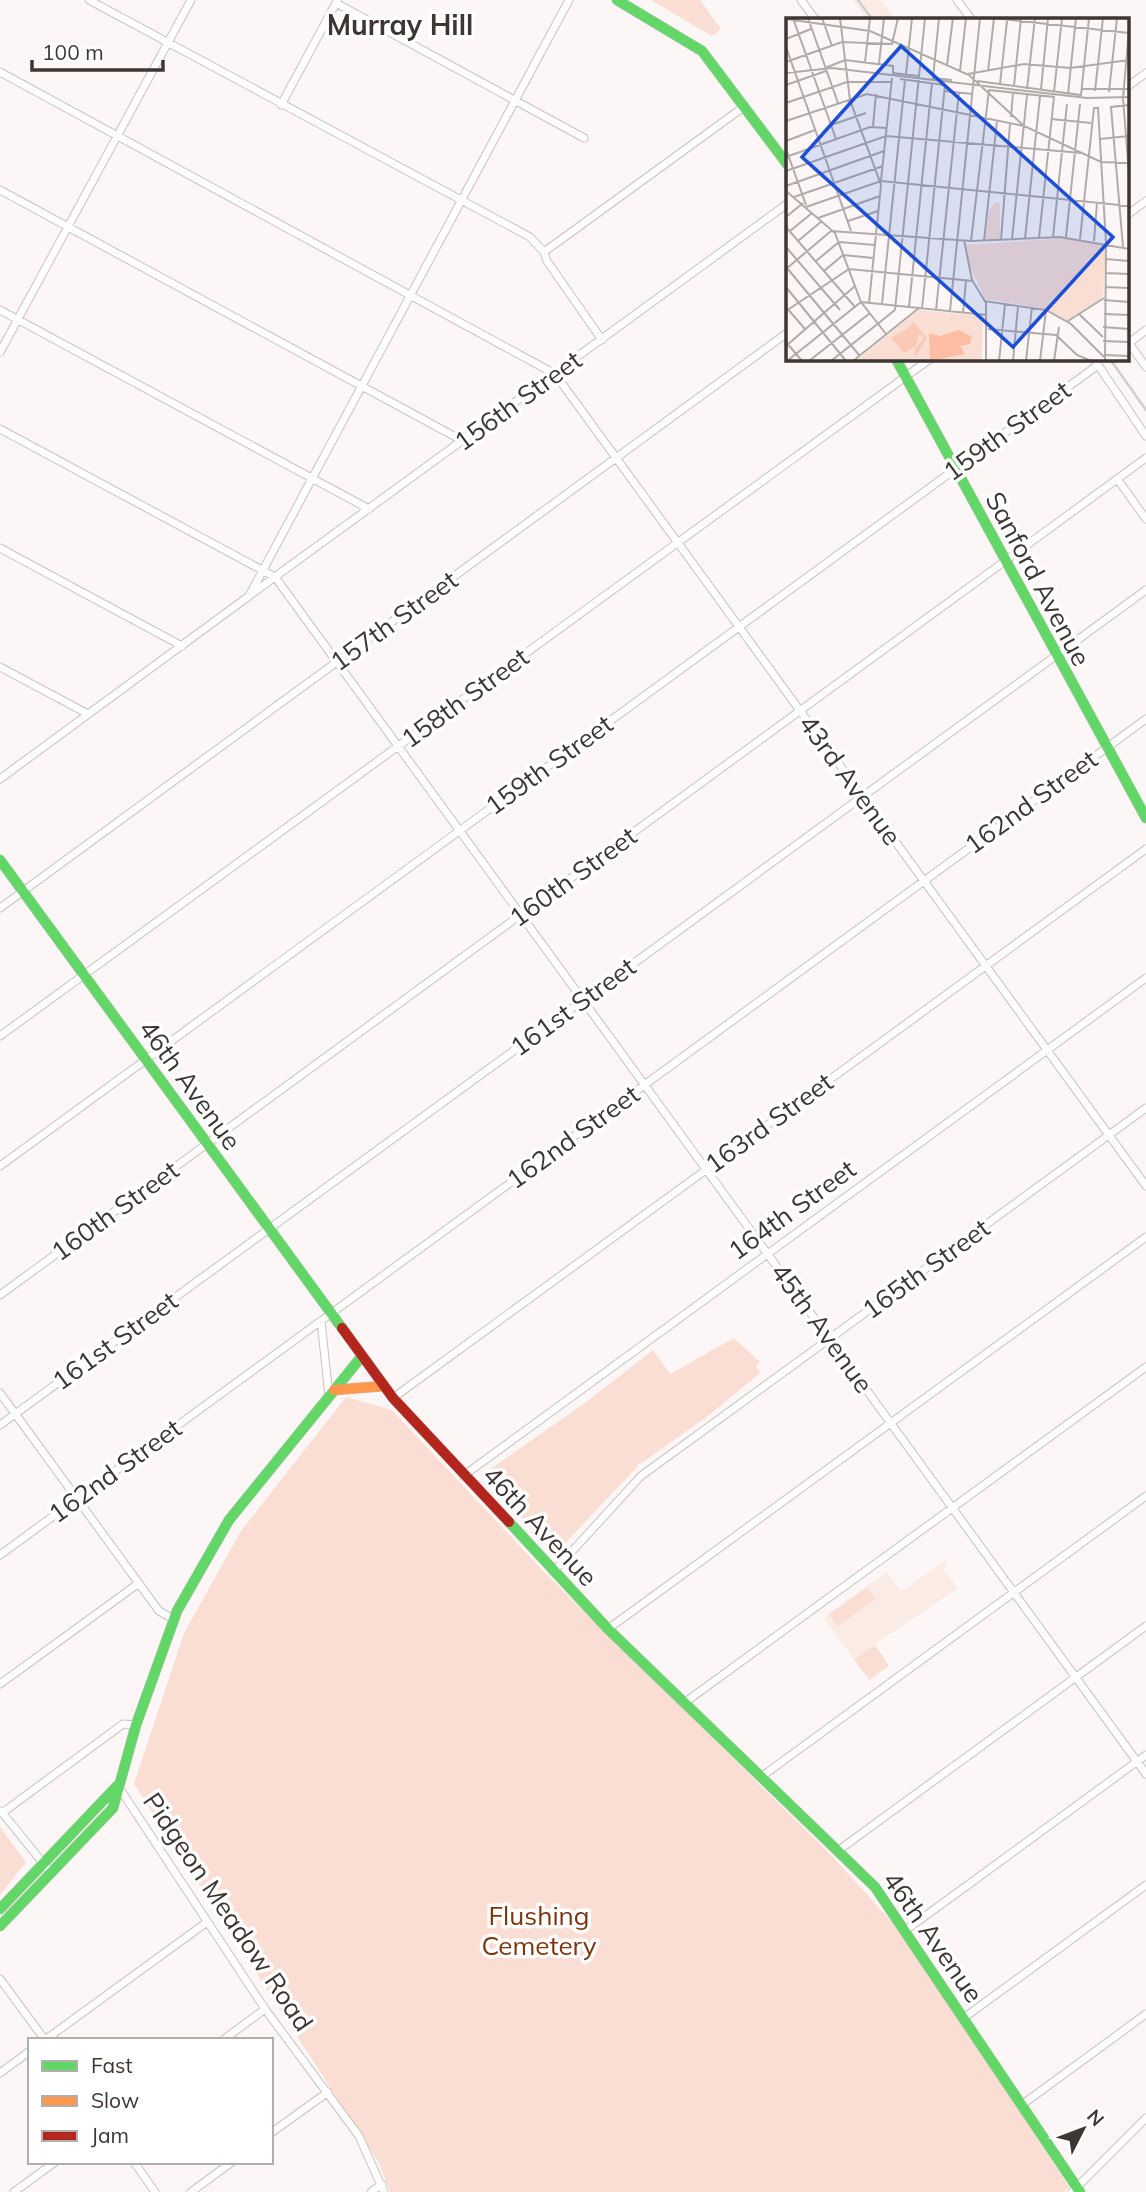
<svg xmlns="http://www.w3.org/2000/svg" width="1146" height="2192" font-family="Mulish,sans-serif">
  <rect width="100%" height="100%" fill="#fcf7f6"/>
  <path fill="#faebe5" d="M853 0H880L895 19H866Z
    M944 1561 947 1566 943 1569 958 1588 875 1644 889 1666 869 1680 824 1618 887 1572 901 1592Z"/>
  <path fill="#fbded3" d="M651 0H700L721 29 712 36Z
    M734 1338 760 1362 756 1367 760 1373 708 1416 640 1464 636 1463 638 1466 555 1554 550 1548 551 1543 546 1545 488 1482 490 1478 486 1480 482 1475 586 1402 653 1350 670 1374Z
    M346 1397 392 1410 546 1574 830 1854 903 1934 1069 2187 1064 2192H390L379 2163 134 1784 184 1633 241 1531Z
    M867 1587 876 1599 838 1626 829 1614Z
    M875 1645 889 1666 869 1680 854 1659Z
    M0 1827 26 1862 0 1895Z"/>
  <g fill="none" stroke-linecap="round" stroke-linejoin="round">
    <g stroke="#c9c3c1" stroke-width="9">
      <path id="street" d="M89 0 530 237 544 252 547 261 602 340
        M801 0 815 19
        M957 0 971 19
        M336 3 584 138
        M0 72 555 374 1146 1186
        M1127 87 1146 73
        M281 105 337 1
        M0 190 463 441
        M1127 215 1146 201
        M544 252 745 106
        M0 310 369 509
        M1146 330 1129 343 1146 367
        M0 352 191 0
        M1094 359 1146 436
        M0 429 275 577 1146 1774
        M1118 480 1146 519
        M0 548 182 646
        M250 595 787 204
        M0 667 88 714
        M0 779 249 596 569 0
        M0 908 787 333
        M0 1036 930 359
        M0 1166 1098 365
        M0 1295 1146 458
        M321 1321 329 1396
        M0 1393 159 1611 173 1619
        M393 1398 1146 849
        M0 1425 1146 590
        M463 1476 1146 978
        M0 1555 1146 719
        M553 1572 641 1476 1146 1108
        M608 1629 1146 1237
        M0 1684 139 1583
        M684 1703 1146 1367
        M761 1777 1146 1496
        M118 1786 265 2009 359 2136 384 2192
        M1 1811 51 1873
        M2 1813 123 1724 136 1725
        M839 1850 1146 1626
        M906 1930 1146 1755
        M0 1979 45 2040
        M965 2017 1146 1885
        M45 2040 207 1922
        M223 2040 265 2009
        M0 2073 30 2051
        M1023 2104 1146 2014
        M271 2133 328 2092
        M134 2162 155 2192
        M14 2192 55 2162
        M191 2192 232 2162
        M371 2192 382 2184
        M1072 2192 1146 2118"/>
    </g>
    <g stroke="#c9c3c1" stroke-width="11">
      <path id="fast" d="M617 0 702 51 787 164
        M896 359 1146 818
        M0 860 342 1328
        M509 1522 608 1629 875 1887 1080 2192
        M0 1909 117 1786
        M0 1926 113 1808 136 1725 177 1611 229 1520 362 1356"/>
    </g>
    <g stroke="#c9c3c1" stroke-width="11">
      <path id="slow" d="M334 1390 384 1386"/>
    </g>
    <g stroke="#c9c3c1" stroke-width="11">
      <path id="jam" d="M342 1328 393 1398 509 1522"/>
    </g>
    <use href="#street" stroke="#fffefe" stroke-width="7"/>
    <use href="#fast" stroke="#63d668" stroke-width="10"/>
    <use href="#slow" stroke="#ff974d" stroke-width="10"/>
    <use href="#jam" stroke="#b3261e" stroke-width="10"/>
    <path stroke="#d1cfce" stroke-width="2.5" d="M858 0 872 19
      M1110 359 1146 410"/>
  </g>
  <g text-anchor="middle" stroke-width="7" stroke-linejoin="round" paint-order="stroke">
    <g font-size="26" fill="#3d3633" stroke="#fff">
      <text transform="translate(518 401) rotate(-36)" y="9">156th Street</text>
      <text transform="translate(1007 431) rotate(-36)" y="9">159th Street</text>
      <text transform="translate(1038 579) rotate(62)" y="9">Sanford Avenue</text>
      <text transform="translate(394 621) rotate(-36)" y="9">157th Street</text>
      <text transform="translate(465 698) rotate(-36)" y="9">158th Street</text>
      <text transform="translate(549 765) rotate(-36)" y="9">159th Street</text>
      <text transform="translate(850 780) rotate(54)" y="9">43rd Avenue</text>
      <text transform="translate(1031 802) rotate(-36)" y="9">162nd Street</text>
      <text transform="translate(573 877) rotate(-36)" y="9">160th Street</text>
      <text transform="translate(573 1007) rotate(-36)" y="9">161st Street</text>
      <text transform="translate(190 1085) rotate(54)" y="9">46th Avenue</text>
      <text transform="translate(769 1123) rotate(-36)" y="9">163rd Street</text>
      <text transform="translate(573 1137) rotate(-36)" y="9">162nd Street</text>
      <text transform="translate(792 1210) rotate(-36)" y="9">164th Street</text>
      <text transform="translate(115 1211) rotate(-36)" y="9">160th Street</text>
      <text transform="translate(926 1269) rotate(-36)" y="9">165th Street</text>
      <text transform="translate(822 1328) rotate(54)" y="9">45th Avenue</text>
      <text transform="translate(115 1341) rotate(-36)" y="9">161st Street</text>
      <text transform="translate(115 1471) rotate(-36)" y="9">162nd Street</text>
      <text transform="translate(540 1526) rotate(47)" y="9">46th Avenue</text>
      <text transform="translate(228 1912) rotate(56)" y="9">Pidgeon Meadow Road</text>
      <text transform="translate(933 1937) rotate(55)" y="9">46th Avenue</text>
    </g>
    <g font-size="26" fill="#7d330b" stroke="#fff">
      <text x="539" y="1925">Flushing<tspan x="539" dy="30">Cemetery</tspan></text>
    </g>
    <g font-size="28" font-weight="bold" fill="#3d3633" stroke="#fff">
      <text x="400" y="35">Murray Hill</text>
    </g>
  </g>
  <g transform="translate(786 18)">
    <rect width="343" height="343" fill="#fcf7f6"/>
    <path d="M209 184 214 185V221H199L203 193ZM281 220 320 226 317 279 281 303 257 290 199 281 184 249 180 227ZM133 292 197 298 196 343H70Z" fill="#fbded3"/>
    <path d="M127 303 141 320 129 340V331L138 319 133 316 130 328 118 335 105 320 124 309Z" fill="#fbcab6"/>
    <path d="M173 312 186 319 184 326 174 328 179 336 144 343 143 315 154 318Z" fill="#fbbea5"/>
    <path fill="none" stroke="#b0aaa8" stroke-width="2" d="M22 0 52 85M36 0 46 28M54 0 64 82 95 167 83 285M153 0 147 60 166 62M208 0 343 15M0 1 84 13 183 57 238 108 315 144 343 145M8 3 50 121M343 12 337 80 343 156M0 21 25 11M0 29 65 213M0 44 56 24 106 26 112 0M79 44 84 0M93 46 98 0M161 47 167 0M39 50 59 42 107 48V55L133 58M174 53 180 0M202 54 208 0M0 55 46 50 301 80 343 79M120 56 126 0M182 56 238 46 284 50 343 42M114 61 159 67 136 291M191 63 295 77 303 0M214 66 221 3M0 67 40 53M228 68 235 0M241 71 249 0M255 71 262 0M296 71H343M159 73 186 76M309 73 317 0M268 74 276 0M323 74 331 0M282 76 290 0M0 85 61 64H105M225 99 227 75M265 101 305 105M0 103 81 76 238 108M45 107 80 95M87 108 90 76M314 121 343 118M0 123 29 112M0 131 20 187M0 139 84 109 101 110M0 153 100 118 295 135M95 162 106 60M0 168 98 133M0 173 49 215 75 284 100 316M8 179 97 148M20 189 95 163 343 188M0 199 17 185M32 200 94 178M62 203 92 193M0 209 69 289M4 213 26 195M267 219 281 86M280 219 294 86M226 221 241 77M239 221 254 78M294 221 308 90H312L320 225 319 343M178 222 186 262 200 285V343M215 222 224 106M12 223 36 203M185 223 203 72 268 79 253 220M198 223 211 103M308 223 311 185M0 229 54 292M337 229 325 89 343 87M320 241 343 243M30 243 53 224 89 227M1 250 73 337M0 251 45 213 185 223 274 219 343 231M38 253 57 237 87 240M319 255 343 256M0 269 60 343M319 269 343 270M318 282 343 284M198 283 260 292 285 306 318 339M96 286 119 62M0 289 19 311M123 289 146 65M109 292 139 0M150 292 173 74M0 293 63 251 187 263M164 293 194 0M177 295 180 263M293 296 317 319M318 296 343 297M282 303 318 280M317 309 343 311M202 311 270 317 291 337 305 343M317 323 343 324M0 324 16 343M0 328 69 268M318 337 343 338M1 343 75 284 201 297M23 343 84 295M45 343 109 292M67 343 133 290M213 343 219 286M227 343 232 288M240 343 246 289M254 343 260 292M268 343 273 309"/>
    <path fill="#1d4ed8" fill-opacity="0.15" stroke="#1d4ed8" stroke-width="3.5" d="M115 28 327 219 227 329 16 139Z"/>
    <rect width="343" height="343" fill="none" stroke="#3d3633" stroke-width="3.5"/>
  </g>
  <rect x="28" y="2038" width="245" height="126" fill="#ffffff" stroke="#b1afad" stroke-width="2"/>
  <rect x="42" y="2061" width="35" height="10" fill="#63d668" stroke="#b1afad" stroke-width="2"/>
  <text x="91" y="2073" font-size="21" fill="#3d3633">Fast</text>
  <rect x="42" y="2096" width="35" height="10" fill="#ff974d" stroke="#b1afad" stroke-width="2"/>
  <text x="91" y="2108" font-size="21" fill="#3d3633">Slow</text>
  <rect x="42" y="2131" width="35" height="10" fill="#b3261e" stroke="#b1afad" stroke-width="2"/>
  <text x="91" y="2143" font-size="21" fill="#3d3633">Jam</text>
  <g transform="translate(1083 2129) rotate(48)" stroke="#ffffff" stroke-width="5" paint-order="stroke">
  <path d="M0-5L12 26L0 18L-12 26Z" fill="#3d3633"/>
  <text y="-10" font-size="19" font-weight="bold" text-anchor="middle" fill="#3d3633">N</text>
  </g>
  <path d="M32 60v10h131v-10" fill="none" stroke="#3d3633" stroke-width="3.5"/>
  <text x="42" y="60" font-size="21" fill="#3d3633" stroke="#ffffff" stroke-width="5" paint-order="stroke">100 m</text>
</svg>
